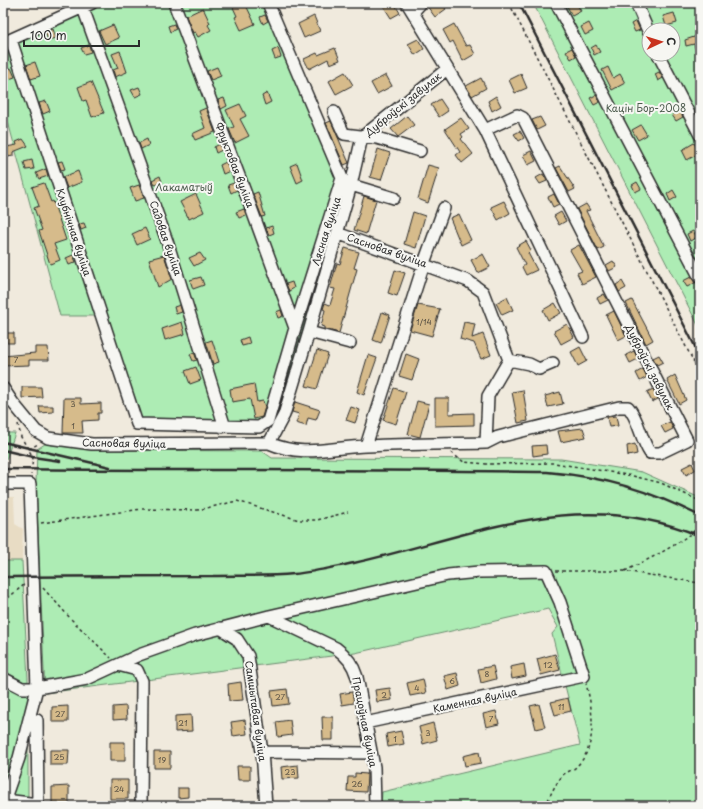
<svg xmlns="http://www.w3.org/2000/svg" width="703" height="809" font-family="'Playpen Sans',sans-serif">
  <rect width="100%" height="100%" fill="#f0eadd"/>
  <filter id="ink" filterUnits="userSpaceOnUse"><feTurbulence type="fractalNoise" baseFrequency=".025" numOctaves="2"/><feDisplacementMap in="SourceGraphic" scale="8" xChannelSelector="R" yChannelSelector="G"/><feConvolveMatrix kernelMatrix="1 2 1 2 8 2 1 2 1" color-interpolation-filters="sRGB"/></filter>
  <g filter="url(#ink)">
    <path fill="#e8dcc4" d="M3 460H6L5 497H14L15 524 23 529 22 561H3Z"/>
    <path fill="#adecb4" stroke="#6c8c70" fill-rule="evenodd" d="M84 3H270L345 179 283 398 266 429 222 432 136 430 98 316H60L3 103V41Z
      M533 3H700V329ZM649 30H673V54H649Z
      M3 433H15L6 460H3Z
      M45 444 94 450 262 451 272 458 561 459 642 472 700 498V806H381L382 792 580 745 552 634 558 627 548 609 355 653 45 693 36 484 37 449Z
      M3 561H22L28 680V806H3Z"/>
    <path fill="#d6bb8b" stroke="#2b2b2b" d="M231 3H245L255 24 241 30 235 17 237 16Z
      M391 3H394L400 13 391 18 384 7Z
      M430 3H441L446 9 435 17 427 6Z
      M573 3H576L581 11 572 16 567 6Z
      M203 8 210 23 208 25 211 30 198 37 195 32 193 33 186 16Z
      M674 13 677 23 666 26 663 16Z
      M265 15 268 21 263 24 260 17Z
      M314 16 320 31 304 38 298 24Z
      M636 21 640 30 635 32 631 24Z
      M589 23 593 31 585 35 581 27Z
      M174 24 176 29 170 32 168 26Z
      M454 24 466 46 470 45 475 54 463 61 453 41 450 43 443 30Z
      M113 25 119 38 105 44 99 31Z
      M53 29 56 38 48 40 45 32Z
      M700 35V58H698L694 44 686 46 685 40Z
      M418 39 424 49 415 55 408 44Z
      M89 45 91 52 84 54 81 48Z
      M596 45 600 52 594 55 591 48Z
      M278 48 281 57 275 59 272 51Z
      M335 48 340 60 330 64 328 59 309 69 304 59 317 53 318 55Z
      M572 48 576 56 571 59 566 51Z
      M120 51 127 72 115 77 113 70 118 68 112 54Z
      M35 62 40 76 31 79 26 65Z
      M217 67 221 76 211 80 207 71Z
      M608 67 613 78 620 74 625 83 612 90 602 70Z
      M11 68 15 77 3 81V71Z
      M345 72 353 85 336 94 329 81Z
      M659 72 663 78 658 81 655 74Z
      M521 74 527 88 515 93 509 80Z
      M386 75 392 86 377 94 371 83Z
      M481 78 486 88 472 96 466 86Z
      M91 82 104 113 92 117 86 100 83 101 78 87Z
      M139 87 142 94 135 97 131 90Z
      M267 93 271 102 265 105 262 96Z
      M596 95 600 102 594 105 590 98Z
      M496 96 501 106 492 111 488 101Z
      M224 98 227 106 221 109 218 100Z
      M440 99 448 111 439 117 431 105Z
      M46 101 50 111 43 114 39 103Z
      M240 104 246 116 240 119 249 136 235 143 229 129 234 127 226 110Z
      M206 108 215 132 195 140 192 134 205 128 199 111Z
      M680 111 683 117 676 121 672 115Z
      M407 116 414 125 398 137 391 129Z
      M540 117 545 126 537 130 532 120Z
      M461 118 469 129 461 134 463 137 461 139 473 154 462 163 456 155 460 152 445 129Z
      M331 121 349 163 344 165 326 123Z
      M641 125 647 135 638 140 632 130Z
      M520 131 524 138 519 141 514 134Z
      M23 139 28 146 13 152V156L8 157 6 147 17 145 16 142Z
      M147 139 149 145 141 149 139 143Z
      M694 143 700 153 687 160 682 150Z
      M220 144 222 150 216 153 214 147Z
      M378 149 390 153 381 180 370 177Z
      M531 151 536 161 528 165 523 155Z
      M32 160 34 169 26 170 24 162Z
      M62 161 65 169 61 170 58 162Z
      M226 162 230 171 223 174 220 165Z
      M297 163 303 180 297 183 290 166Z
      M428 165 439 168 428 203 418 199Z
      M560 166 575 189 569 192 556 168Z
      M46 169 48 176 39 179 36 173Z
      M78 171 82 182 67 188 63 177Z
      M543 174 547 181 540 184 536 178Z
      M160 176 162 182 155 185 152 180Z
      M637 182 641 189 635 192 632 185Z
      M44 183 51 202 53 201 66 240 54 244 60 260 50 264 39 231 42 230 34 208 39 206 32 187Z
      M234 183 237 190 231 193 228 185Z
      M139 185 144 198 135 201 130 188Z
      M673 190 677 197 670 201 667 194Z
      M258 192 265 216 262 217 253 194Z
      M196 194 204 212 189 219 180 202Z
      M554 194 559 204 553 207 548 197Z
      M364 196 376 200 366 234 354 230Z
      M504 201 510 213 498 220 491 207Z
      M586 204 590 210 586 211 604 247 598 250 577 209Z
      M244 209 246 215 239 218 236 212Z
      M413 212 425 216 416 248 404 244Z
      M561 212 566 221 559 225 554 216Z
      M459 214 471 240 461 245 450 218Z
      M84 223 86 228 81 230 79 224Z
      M272 226 274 233 269 235 266 228Z
      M145 228 150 239 137 245 132 234Z
      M693 231 697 237 690 241 687 234Z
      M526 241 531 250 528 253 537 270 526 275 522 267 525 265 516 247Z
      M579 245 596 277 582 284 577 273 582 271 570 250Z
      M345 248 359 252 354 268 357 269 339 333 324 329V327L321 326 325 310 323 309 325 303 330 305 335 289 330 288 337 263 340 264Z
      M200 253 205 260 194 266 189 258Z
      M483 254 490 267 478 273 471 260Z
      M73 255 76 262 69 265 66 258Z
      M164 255 172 279 158 287 149 259Z
      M613 261 617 267 609 271 606 265Z
      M395 270 405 273 397 296 388 293Z
      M201 277 204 285 193 289 190 280Z
      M691 277 695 283 687 287 683 281Z
      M622 281 626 288 619 292 616 285Z
      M292 282 294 288 289 291 286 284Z
      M604 294 608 300 600 304 597 298Z
      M507 297 513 310 502 315 496 303Z
      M632 300 653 340 646 344 626 303Z
      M555 303 561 313 548 320 543 310Z
      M180 305 182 312 176 314 174 307Z
      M418 305 440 309 432 336 410 330Z
      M281 310 283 316 278 318 276 312Z
      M614 311 626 336 618 340 606 315Z
      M382 312 390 315 381 343 373 340Z
      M182 322 185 334 165 340 162 329Z
      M464 322 475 324 472 338 483 334 491 355 481 359 474 343 460 339Z
      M567 324 574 337 561 344 554 331Z
      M6 333H14V343H7Z
      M248 337 250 344 242 346 240 340Z
      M212 340 219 362 213 364 206 342Z
      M35 347H48L49 360H29V365L3 366V356L35 353Z
      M580 347 587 361 578 366 571 352Z
      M317 350 328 354 317 389 306 386Z
      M634 351 638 359 630 363 626 355Z
      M194 352 197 360 193 361 190 354Z
      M406 354 419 359 412 380 399 376Z
      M368 355 377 358 364 395 357 392Z
      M659 355 663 362 657 365 653 358Z
      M196 367 201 380 190 384 185 371Z
      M643 369 647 377 640 381 636 373Z
      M675 375 686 400 679 404 667 380Z
      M254 384 257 402 263 401 265 407 262 417 254 419 250 399 232 402 230 389Z
      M22 387H41L42 397 22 398Z
      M394 388 406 392 396 424 383 420Z
      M653 389 658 399 652 402 647 392Z
      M523 390 528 421 518 423 512 392Z
      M560 392 563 404 548 407 545 396Z
      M64 398H81V404L101 403V413H98V420L82 421 83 433H63Z
      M435 398H449V414L474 413V425L435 426Z
      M417 401 429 404 420 437 408 434Z
      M295 402 320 410 316 420 308 418 306 426 296 423 299 414 292 412Z
      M39 406H53V412L40 413Z
      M351 407 360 410 355 423 346 420Z
      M616 416 618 426 609 427 607 417Z
      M670 422 673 429 665 433 661 426Z
      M583 428 586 437 561 442 558 431Z
      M635 444 637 454 628 456 627 446Z
      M546 445 547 454 533 456 532 446Z
      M692 463 695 470 686 475 682 468Z
      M555 654 560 670 541 675 537 659Z
      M524 664 526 676 512 679 510 667Z
      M493 666 496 679 481 683 478 669Z
      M457 673 460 686 448 690 444 676Z
      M423 679 426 693 410 696 407 683Z
      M241 682 243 700 229 701 228 684Z
      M390 688 392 700 377 702 375 690Z
      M287 689 289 704 273 706 271 691Z
      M352 692 354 703 342 705 340 694Z
      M568 698 571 711 555 715 551 702Z
      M539 704 545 727 536 729 530 706Z
      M68 706V722H52V707Z
      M126 706 127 719 113 720V707Z
      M496 711 499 724 486 727 483 714Z
      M191 715 192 731 175 732V716Z
      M322 717H333V740H323Z
      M245 720 247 734 233 736 231 722Z
      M290 720 292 735 278 737 276 722Z
      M433 723 437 740 423 744 419 727Z
      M401 731 404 744 388 747 386 734Z
      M110 742H125V761H110Z
      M50 750H69L68 765H50Z
      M154 752H170V768H154Z
      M479 752 481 763 465 766 463 756Z
      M298 765 299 778 282 779 281 767Z
      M237 766H250V780H238Z
      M355 773 367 774 366 792 347 791 348 777H355Z
      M110 780H128V799H110Z
      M69 786V803H52V787Z
      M178 788H188V797L178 798Z"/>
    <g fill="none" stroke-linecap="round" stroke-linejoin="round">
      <g stroke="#2b2b2b" stroke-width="14">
        <path id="minor" d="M174 3 250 205 295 328
          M407 3 485 130 583 337
          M556 3 700 278
          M636 3 649 33
          M83 8 167 241 223 421 222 427
          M413 12 421 3
          M11 40 137 424 259 427 268 421 295 328 342 178 268 3
          M3 43 92 3
          M658 54 700 135
          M334 112 344 134 377 138 420 151
          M351 185 394 198
          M337 233 468 281 483 292 509 360
          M309 332 350 343
          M3 388 13 403 36 431 48 438 92 444 269 443 284 415 309 332 351 185 362 137 447 69
          M269 443C304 458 331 447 367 446 407 444 447 444 486 443L498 437 619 407H628C639 419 640 438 650 453H660L687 440 523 118 517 115 485 130
          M486 443 488 396 509 360 529 364 539 369 553 363
          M366 446 424 263 444 208
          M3 484H30L37 688 19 758 3 804
          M269 616 336 648C347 656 353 664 357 677L374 767 375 806
          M220 628 237 639 248 656 262 752 266 806
          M118 665 137 670 142 681 141 806
          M3 678 22 688H37L60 684 87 679 139 655 195 635 269 616 448 575 479 572 546 571 560 602 584 676 365 723
          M37 720 38 806
          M262 752 371 753
          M5 800 38 804"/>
      </g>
      <path stroke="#2b2b2b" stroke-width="1.5" stroke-dasharray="3 3" stroke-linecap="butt" d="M509 3 700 374
        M18 424 21 437 33 457 31 475
        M29 449 38 444
        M451 453 464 462 486 464 555 463 633 476 661 483 700 501
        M41 523 142 509 198 510 237 501 299 520H317L348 512
        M556 571H624L700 583
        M625 571C651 558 677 546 700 526
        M43 588 72 620 111 658
        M3 602 25 584
        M3 694 9 692
        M545 806C550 796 556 782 564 774 568 771 574 770 577 766 598 746 593 709 586 684"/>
      <use href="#minor" stroke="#f6f6f2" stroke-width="11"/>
      <path stroke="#2b2b2b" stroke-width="2.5" d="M519 3 700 356
        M3 442 110 467
        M3 450 33 457 60 461
        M3 469C184 471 366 469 547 472 605 477 648 490 700 516
        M3 577C73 576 143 576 213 576 240 575 267 577 294 574 314 572 334 567 354 563 474 536 576 485 700 536"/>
    </g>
  </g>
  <g text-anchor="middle" stroke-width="4" stroke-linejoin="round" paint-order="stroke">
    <g font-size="8" fill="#564f43">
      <text x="424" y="325">1/14</text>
      <text x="16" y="363">7</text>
      <text x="73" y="407">3</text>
      <text x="73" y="429">1</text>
      <text x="548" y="668">12</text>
      <text x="487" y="677">8</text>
      <text x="452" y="684">6</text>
      <text x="417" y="691">4</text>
      <text x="384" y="698">2</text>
      <text x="280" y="700">27</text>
      <text x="561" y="710">11</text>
      <text x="60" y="717">27</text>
      <text x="491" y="722">7</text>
      <text x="183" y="726">21</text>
      <text x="428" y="736">3</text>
      <text x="395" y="742">1</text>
      <text x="59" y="760">25</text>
      <text x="162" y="763">19</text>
      <text x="290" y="775">23</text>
      <text x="357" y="787">26</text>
      <text x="119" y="792">24</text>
    </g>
    <g font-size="10" fill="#2b2b2b" stroke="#f6f6f2">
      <text transform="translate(403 104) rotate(-39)" y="4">Дуброўскі завулак</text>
      <text transform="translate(235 165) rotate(69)" y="4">Фруктовая вуліца</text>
      <text transform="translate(326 231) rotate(-72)" y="4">Лясная вуліца</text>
      <text transform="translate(74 232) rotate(72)" y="4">Клубнічная вуліца</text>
      <text transform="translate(166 238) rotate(71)" y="4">Садовая вуліца</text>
      <text transform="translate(387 250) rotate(19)" y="4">Сасновая вуліца</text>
      <text transform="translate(650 367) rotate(63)" y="4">Дуброўскі завулак</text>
      <text transform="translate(124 443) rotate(1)" y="4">Сасновая вуліца</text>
      <text transform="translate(475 700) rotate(-12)" y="4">Каменная вуліца</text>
      <text transform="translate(256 711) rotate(82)" y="4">Самшытавая вуліца</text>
      <text transform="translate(365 722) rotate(79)" y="4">Працоўная вуліца</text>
    </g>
    <g font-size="10" fill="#4c5b4d" stroke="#f6f6f2">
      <text x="646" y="112">Кацін Бор-2008</text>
      <text x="184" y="191">Лакаматыў</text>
    </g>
  </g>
  <rect width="703" height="809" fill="none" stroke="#f6f6f2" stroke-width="16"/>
  <rect x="8" y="8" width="687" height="793" fill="none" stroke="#2b2b2b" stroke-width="1.5" filter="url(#ink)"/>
  <g transform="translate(661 42) rotate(86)"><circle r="19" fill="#f6f6f2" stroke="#a5a5a2"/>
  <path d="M0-3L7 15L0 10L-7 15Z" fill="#c8321e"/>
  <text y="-6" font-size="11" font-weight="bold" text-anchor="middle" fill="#2b2b2b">С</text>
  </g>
  <path d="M24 40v6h115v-6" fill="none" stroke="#2b2b2b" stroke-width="2"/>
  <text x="30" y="40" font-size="12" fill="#2b2b2b" stroke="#f6f6f2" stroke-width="3" paint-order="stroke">100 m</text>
</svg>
